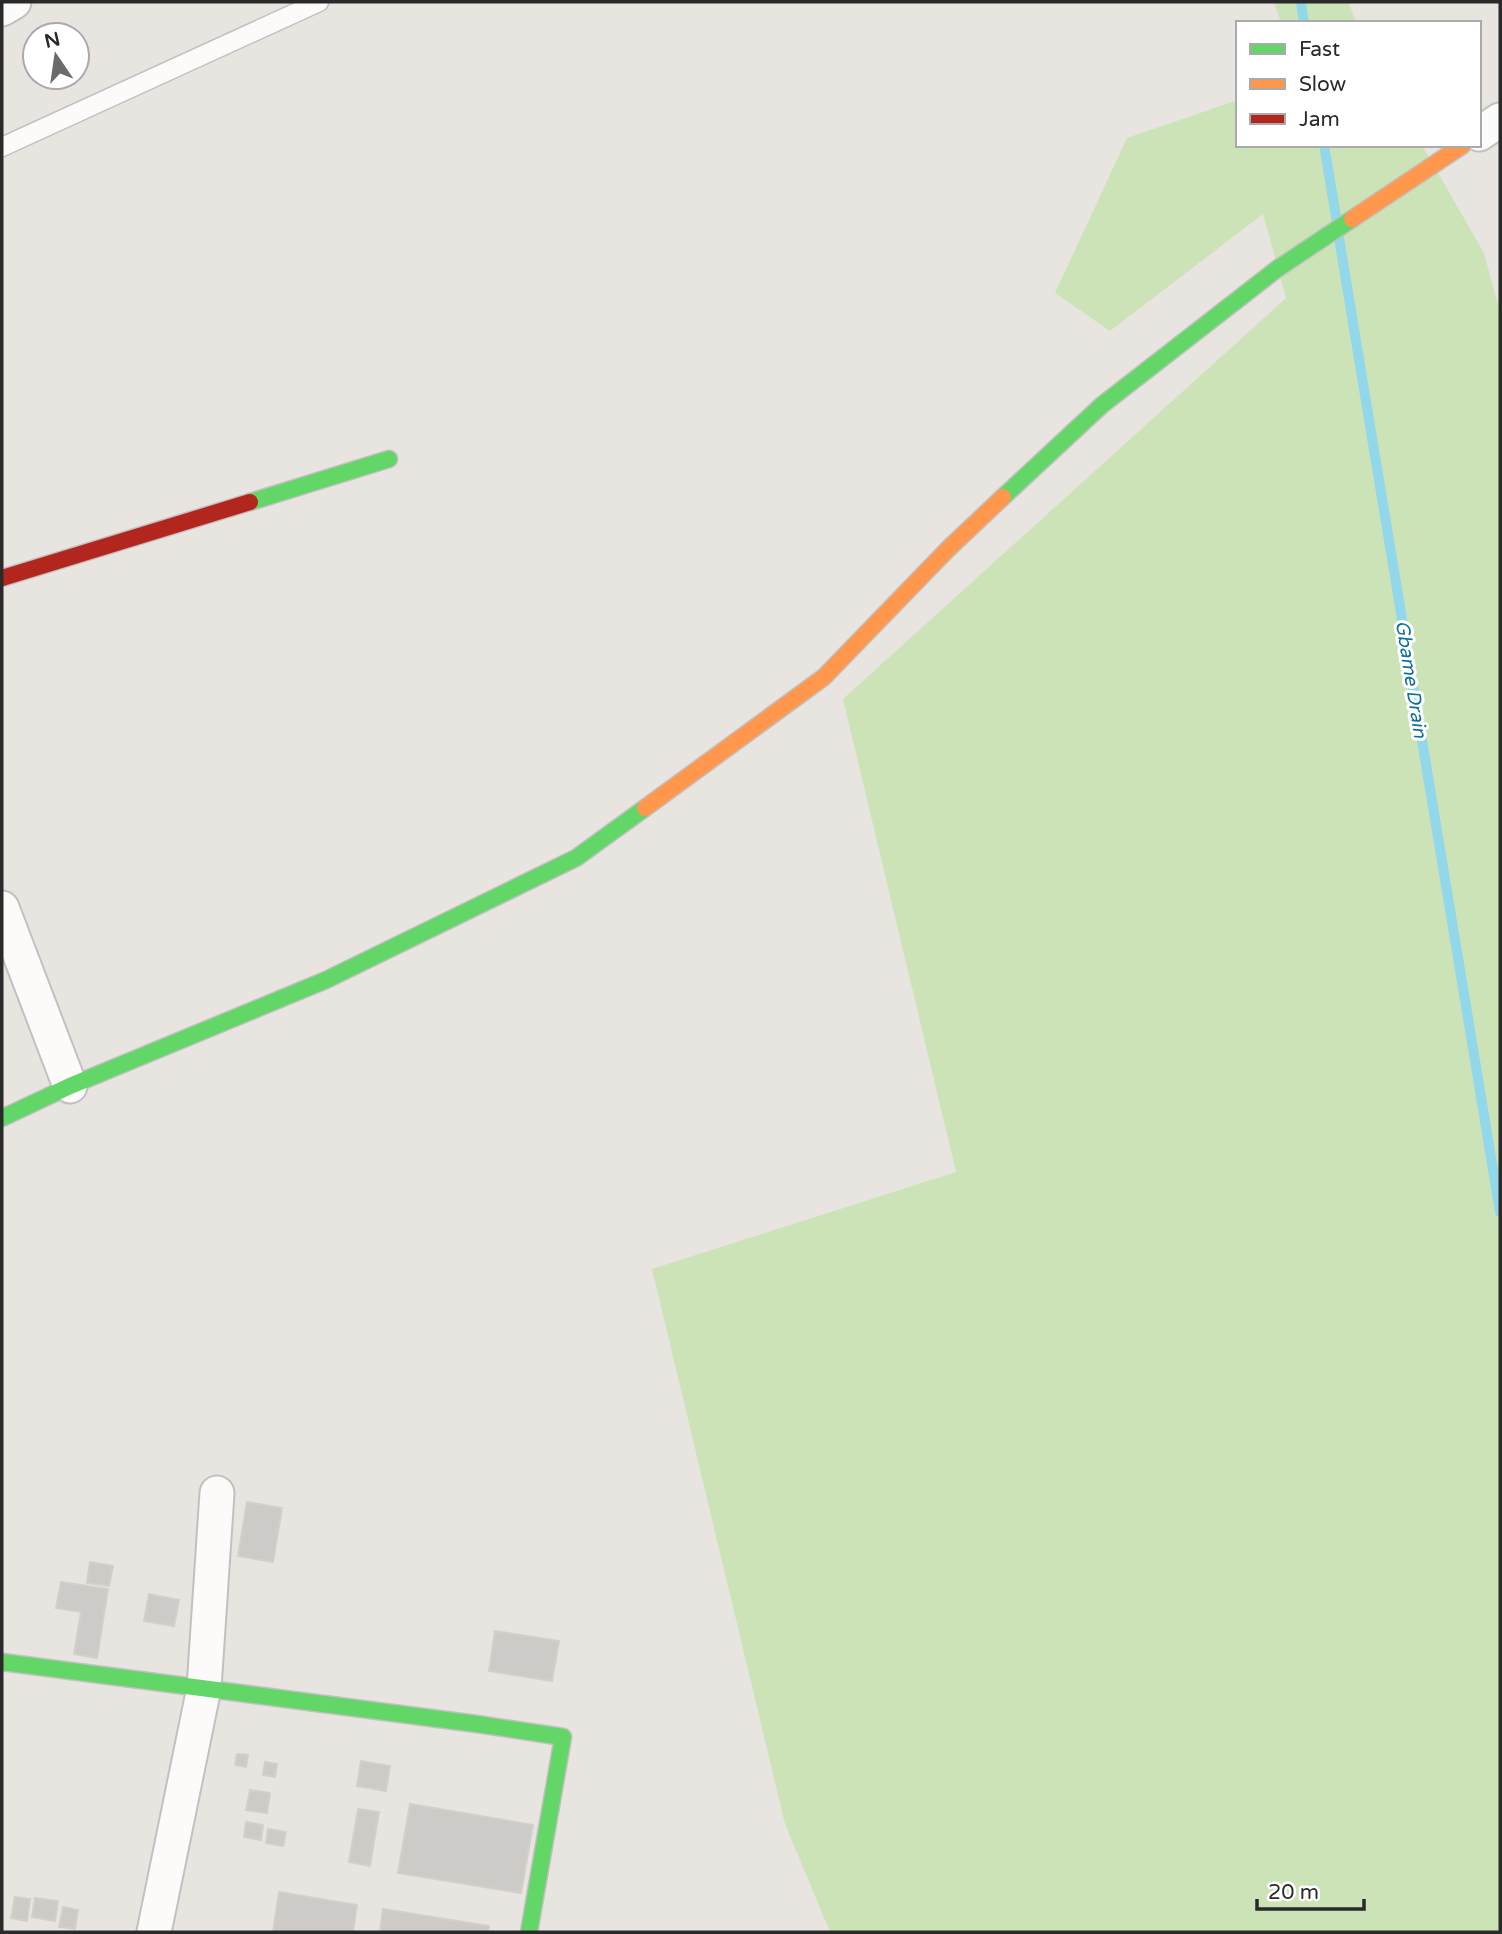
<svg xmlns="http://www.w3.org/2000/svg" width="1502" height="1934" font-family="'Varela Round',sans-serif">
  <rect width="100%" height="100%" fill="#e8e4e0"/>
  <path fill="#cce3b8" d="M1274 2H1348L1357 23H1281Z
    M1238 100V145H1422L1484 253 1500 312V1932H830L785 1824 652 1269 956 1172 843 699 1286 298 1263 214 1110 331 1055 293 1127 138Z"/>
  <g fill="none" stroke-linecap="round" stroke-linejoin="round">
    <path stroke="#93d7ea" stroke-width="10" d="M1301 2 1304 23
      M1324 145 1337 222
      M1339 238 1500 1212"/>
  </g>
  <path fill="#cdcac7" stroke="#d3d0cc" stroke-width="2" d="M247 1502 282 1508 273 1562 238 1556Z
    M90 1562 113 1566 109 1586 87 1583Z
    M61 1582 108 1589 97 1658 74 1654 81 1612 56 1608Z
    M149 1594 179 1600 174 1626 144 1621Z
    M495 1631 559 1641 552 1681 489 1671Z
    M237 1754 248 1755 246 1767 235 1765Z
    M361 1761 390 1766 386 1791 357 1786Z
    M265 1762 277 1764 275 1777 263 1775Z
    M250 1790 270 1793 267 1813 246 1810Z
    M410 1804 533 1825 521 1893 398 1873Z
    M358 1809 379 1812 370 1866 349 1862Z
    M246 1822 263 1825 261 1840 244 1837Z
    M268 1829 286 1832 283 1846 266 1843Z
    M279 1892 357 1905 353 1932H273Z
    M15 1897 30 1899 27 1921 11 1918Z
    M35 1898 58 1901 55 1921 32 1917Z
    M63 1907 78 1910 75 1929 59 1927Z
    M383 1909 489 1926 488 1932H380Z"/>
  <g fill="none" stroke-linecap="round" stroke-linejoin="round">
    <g stroke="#c2c0c1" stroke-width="21">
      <path id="lane" d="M2 147 319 2"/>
    </g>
    <g stroke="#c2c0c1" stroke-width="37">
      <path id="street" d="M2 9 14 2
        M1479 134 1500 120
        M2 908 70 1086
        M154 1932 204 1688 217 1493"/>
    </g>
    <g stroke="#c2c0c1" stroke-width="19">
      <path id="fast" d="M1003 497 1102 405 1277 269 1352 219
        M250 502 389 459
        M2 1118 70 1086 326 980 576 858 645 808
        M2 1662 477 1724 563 1737 529 1932"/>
    </g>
    <g stroke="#c2c0c1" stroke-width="19">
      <path id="slow" d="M1352 219 1463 145
        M645 808 824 677 948 549 1003 497"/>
    </g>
    <g stroke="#c2c0c1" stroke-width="19">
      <path id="jam" d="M2 578 250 502"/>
    </g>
    <use href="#lane" stroke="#fcfbfa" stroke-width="18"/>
    <use href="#street" stroke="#fcfbfa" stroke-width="33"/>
    <use href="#fast" stroke="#63d668" stroke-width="16"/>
    <use href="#slow" stroke="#ff974d" stroke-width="16"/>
    <use href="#jam" stroke="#b3261e" stroke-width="16"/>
  </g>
  <g text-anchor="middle" stroke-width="6" stroke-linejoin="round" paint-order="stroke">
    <g font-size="19" font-style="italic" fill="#0d709b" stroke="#fff">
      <text transform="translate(1412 679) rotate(81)" y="7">Gbame Drain</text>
    </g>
  </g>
  <rect width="1502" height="1934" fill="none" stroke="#2a2a2a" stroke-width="7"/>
  <rect x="1236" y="21" width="245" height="126" fill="#ffffff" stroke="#aaaaaa" stroke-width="2"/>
  <rect x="1250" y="44" width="35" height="10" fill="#63d668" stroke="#aaaaaa" stroke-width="2"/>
  <text x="1299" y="56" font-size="21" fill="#2a2a2a">Fast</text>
  <rect x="1250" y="79" width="35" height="10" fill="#ff974d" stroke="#aaaaaa" stroke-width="2"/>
  <text x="1299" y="91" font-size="21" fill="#2a2a2a">Slow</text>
  <rect x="1250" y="114" width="35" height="10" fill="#b3261e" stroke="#aaaaaa" stroke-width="2"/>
  <text x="1299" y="126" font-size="21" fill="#2a2a2a">Jam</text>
  <g transform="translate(56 56) rotate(347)"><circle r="33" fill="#ffffff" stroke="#aaaaaa" stroke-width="2"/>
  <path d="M0-5L12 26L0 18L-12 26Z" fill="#6c6b6a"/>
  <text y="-10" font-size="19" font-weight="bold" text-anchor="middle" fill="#2a2a2a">N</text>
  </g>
  <path d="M1257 1899v10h107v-10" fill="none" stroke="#2a2a2a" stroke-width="3.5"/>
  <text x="1268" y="1899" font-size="21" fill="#2a2a2a" stroke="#ffffff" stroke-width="5" paint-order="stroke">20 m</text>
</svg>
